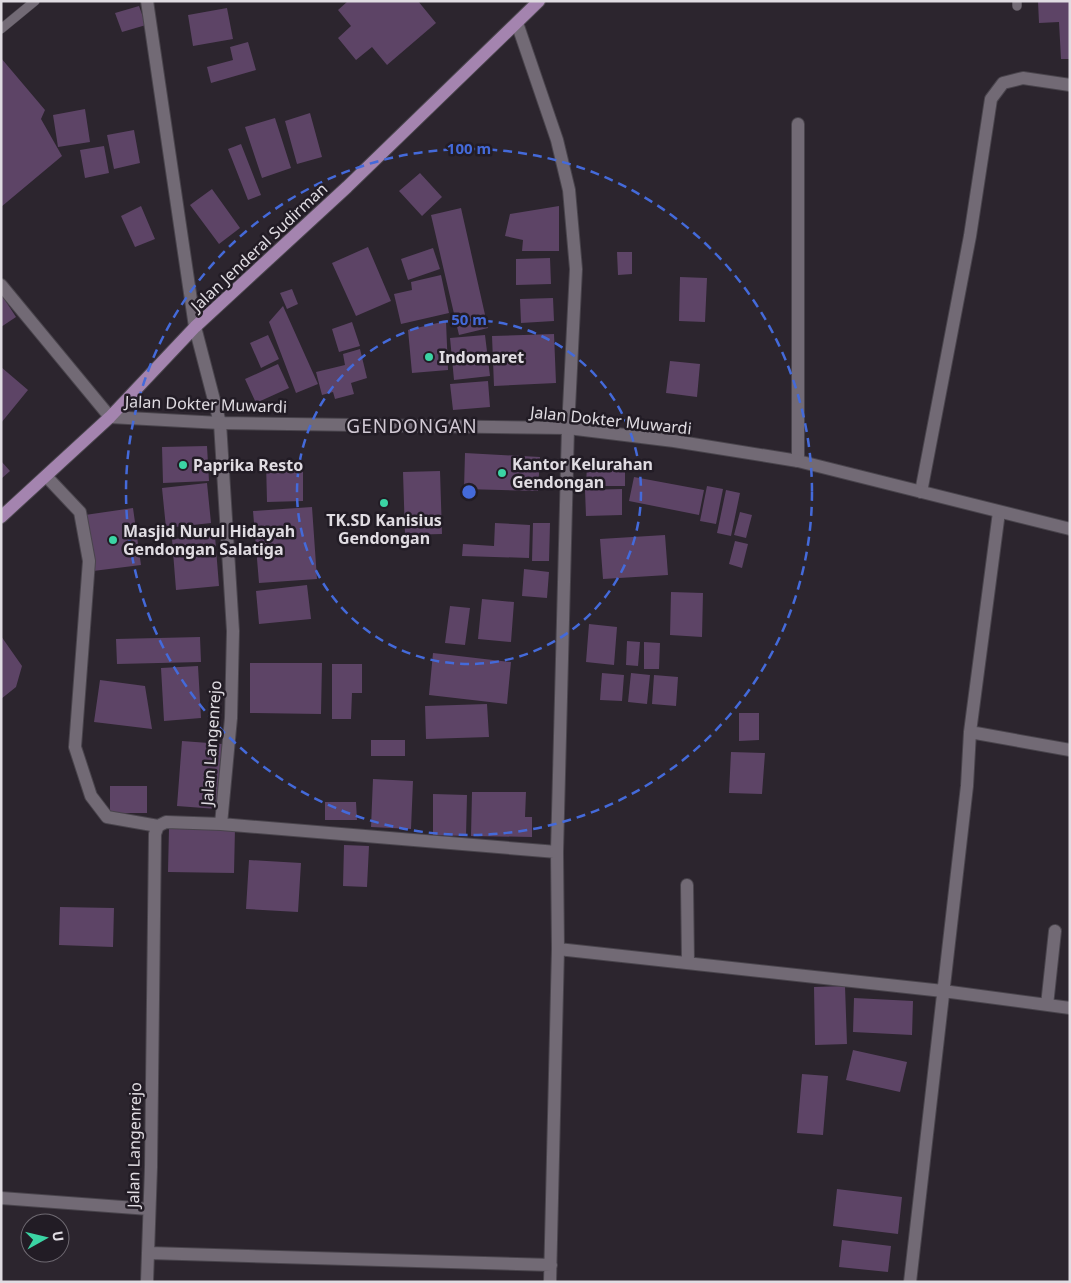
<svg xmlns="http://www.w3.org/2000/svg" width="1071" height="1283" font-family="'Noto Sans',sans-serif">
  <rect width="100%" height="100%" fill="#2c252e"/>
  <path fill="#5d4466" d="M348 1H418L436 23 387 65 372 47 356 60 338 38 351 26 338 10Z
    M1038 1H1070V59H1061L1059 22 1039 23Z
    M139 6 146 25 122 32 115 13Z
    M227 8 233 39 193 46 188 15Z
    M248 42 256 70 211 83 207 67 233 60 230 47Z
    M1 58 45 110 41 119 62 156 1 207Z
    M85 109 90 142 58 147 53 115Z
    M310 113 322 157 297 164 285 121Z
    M275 118 291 168 262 178 245 127Z
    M134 130 140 163 114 169 107 135Z
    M241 144 261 195 248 200 228 149Z
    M104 146 109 173 85 178 80 150Z
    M420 173 442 197 422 216 399 191Z
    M212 189 240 228 219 244 190 205Z
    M141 206 155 239 135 247 121 216Z
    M559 206V251H522L523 240 505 236 510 214Z
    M461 208 488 328 459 335 431 215Z
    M368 247 391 301 356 316 332 263Z
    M433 248 440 269 408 280 401 259Z
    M617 252H632V274L618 275Z
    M550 258 551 284 516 285V259Z
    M441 275 449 313 401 324 394 294 412 290 411 282Z
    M680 277 707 278 705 322 679 321Z
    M292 289 298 304 287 309 280 293Z
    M1 294 16 317 1 327Z
    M553 298 554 321 521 323 520 299Z
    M283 306 318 384 296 393 269 322Z
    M446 321 448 370 412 373 408 330Z
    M352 322 360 346 339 352 332 329Z
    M554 334 556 383 494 386 492 336Z
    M268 335 279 359 261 368 250 343Z
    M485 335 490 376 454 380 450 338Z
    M360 349 367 378 351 383 354 394 335 399 333 392 322 395 316 372 345 365 343 354Z
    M670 361 700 364 697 397 666 393Z
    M278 364 289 388 256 403 245 379Z
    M1 367 28 390 1 423Z
    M488 381 490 407 453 410 450 384Z
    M207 446 209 481 163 483 162 447Z
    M465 453 540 457 538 491 464 489Z
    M1 461 10 471 1 479Z
    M266 461H303V501L267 502Z
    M587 465H625V486H586Z
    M440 471 442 534 405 535 403 472Z
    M634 477 704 490 699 515 629 501Z
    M207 483 211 523 166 528 162 488Z
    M707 486 723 489 716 524 700 521Z
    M622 489V515L586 516 585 490Z
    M726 490 740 493 731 536 717 533Z
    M312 507 317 579 259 583 253 511Z
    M133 508 141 565 93 571 85 515Z
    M740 512 752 515 746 538 734 535Z
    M495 523 530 525 529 558 462 556 463 544 494 546Z
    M533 523H550L549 561H532Z
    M665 535 668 575 603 579 600 539Z
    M215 536 219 586 176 590 172 539Z
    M735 541 748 544 742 568 729 564Z
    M524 569 549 572 547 598 522 596Z
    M307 585 311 619 259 624 256 591Z
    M671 592 703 593 702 637 670 635Z
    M482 599 514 602 511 642 478 639Z
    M450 606 470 608 465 645 445 643Z
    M589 624 617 627 614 665 586 662Z
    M1 636 22 666 16 687 1 699Z
    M200 637 201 662 117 664 116 639Z
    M627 641 640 642 638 666 626 665Z
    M644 642 660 643 659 669H644Z
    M433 653 511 662 507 704 429 695Z
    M250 663H322L321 714 250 713Z
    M332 664H362V693H352L351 719H332Z
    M198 666 201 718 164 721 161 668Z
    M602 673 624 675 622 701 600 700Z
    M631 673 650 675 647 704 628 702Z
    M654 675 678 677 676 706 652 704Z
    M100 680 145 686 152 729 94 722Z
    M487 704 489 737 426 739 425 706Z
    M739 713H759V740L739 741Z
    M371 740H405V756H371Z
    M182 741 222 744 217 809 177 806Z
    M731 752 765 753 762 794 729 793Z
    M373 779 413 781 411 829 371 827Z
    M110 786H147V813H110Z
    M472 792H526L525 817H532V837L471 836Z
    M433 794 467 795 466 836 433 835Z
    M325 802H356L357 820H325Z
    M169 828H235L234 873 168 872Z
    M344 845 369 846 367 887 343 886Z
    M249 860 301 863 298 912 246 909Z
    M60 907 114 908 113 947 59 945Z
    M845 986 847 1044 815 1045 814 987Z
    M854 998 913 1001 912 1035 853 1032Z
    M853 1050 907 1062 900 1092 846 1080Z
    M802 1074 828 1076 823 1135 797 1133Z
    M837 1189 902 1197 898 1234 833 1226Z
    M842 1240 891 1246 888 1272 839 1267Z"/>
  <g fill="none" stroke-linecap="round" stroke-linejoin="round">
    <g stroke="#49444c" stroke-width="10">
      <path id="service" d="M1017 1V6
        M1 29 35 1"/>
    </g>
    <g stroke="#49444c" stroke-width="14">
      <path id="minor" d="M517 23 557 140 569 190 576 269 568 428 557 852 558 949 550 1282
        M1 285 110 417
        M798 461V124
        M46 476 80 512 89 561 75 747 91 796 107 817 158 826
        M921 492 970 236 991 99 1003 83 1023 78 1070 85
        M970 732 1070 750
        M221 824 557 852
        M687 885 688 962
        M558 949 943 991 1070 1008
        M1047 1005 1055 931
        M1 1198 149 1209
        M149 1253 551 1265
        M147 1282 151 1167 155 834 158 826 166 822 221 824 231 718 233 631 220 423 195 327 147 1
        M910 1282 967 786 970 732 999 512"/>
    </g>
    <g stroke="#49444c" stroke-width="14">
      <path id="tertiary" d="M110 417 220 423 568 428 674 441 798 461 1070 529"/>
    </g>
    <g stroke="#49444c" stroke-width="14">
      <path id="primary" d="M1 517 110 417 195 327 347 187 539 1"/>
    </g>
    <use href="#service" stroke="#726a75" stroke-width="9"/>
    <use href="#minor" stroke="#726a75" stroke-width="12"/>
    <use href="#tertiary" stroke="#726a75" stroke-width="12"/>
    <use href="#primary" stroke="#a484af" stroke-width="12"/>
  </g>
  <g fill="none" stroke="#446ada" stroke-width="2.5" stroke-dasharray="9 6">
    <circle cx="469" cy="492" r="172"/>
    <circle cx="469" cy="492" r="343"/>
  </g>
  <g fill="#3bd4a4" stroke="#221c25" stroke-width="2">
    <circle cx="429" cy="357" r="5"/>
    <circle cx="183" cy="465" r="5"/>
    <circle cx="502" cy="473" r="5"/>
    <circle cx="384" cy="503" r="5"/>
    <circle cx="113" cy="540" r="5"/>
  </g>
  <g text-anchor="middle" stroke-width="5" stroke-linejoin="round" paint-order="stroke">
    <g font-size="16" fill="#e0dce2" stroke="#221c25">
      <text transform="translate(259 247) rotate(-43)" y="6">Jalan Jenderal Sudirman</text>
      <text transform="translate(206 404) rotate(2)" y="6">Jalan Dokter Muwardi</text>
      <text transform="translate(611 420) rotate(6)" y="6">Jalan Dokter Muwardi</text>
      <text transform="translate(211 743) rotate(-86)" y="6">Jalan Langenrejo</text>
      <text transform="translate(134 1145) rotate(-89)" y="6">Jalan Langenrejo</text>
    </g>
    <g font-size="16" font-weight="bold" fill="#e0dce2" stroke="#221c25" text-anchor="start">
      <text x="439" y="363">Indomaret</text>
      <text x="512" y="470">Kantor Kelurahan<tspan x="512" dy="18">Gendongan</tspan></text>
      <text x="193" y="471">Paprika Resto</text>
      <text x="384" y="526" text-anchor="middle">TK.SD Kanisius<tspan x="384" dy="18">Gendongan</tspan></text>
      <text x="123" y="537">Masjid Nurul Hidayah<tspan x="123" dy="18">Gendongan Salatiga</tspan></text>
    </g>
    <g font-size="19" letter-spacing="1" fill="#d0c8d3" stroke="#221c25">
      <text x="412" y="433">GENDONGAN</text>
    </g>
  </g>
  <circle cx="469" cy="492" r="8" fill="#446ada" stroke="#221c25" stroke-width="2.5"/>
  <g font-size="15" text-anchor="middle" font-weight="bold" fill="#446ada" stroke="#221c25" stroke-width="5" stroke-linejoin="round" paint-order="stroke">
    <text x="469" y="154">100 m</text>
    <text x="469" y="325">50 m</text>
  </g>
  <rect width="1071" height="1283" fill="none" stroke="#e0dce2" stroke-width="5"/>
  <g transform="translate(45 1238) rotate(82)"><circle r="24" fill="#221c25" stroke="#6e6971"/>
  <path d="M0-4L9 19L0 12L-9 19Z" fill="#3bd4a4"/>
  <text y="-8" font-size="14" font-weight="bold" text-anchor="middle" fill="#e0dce2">U</text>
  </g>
</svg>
